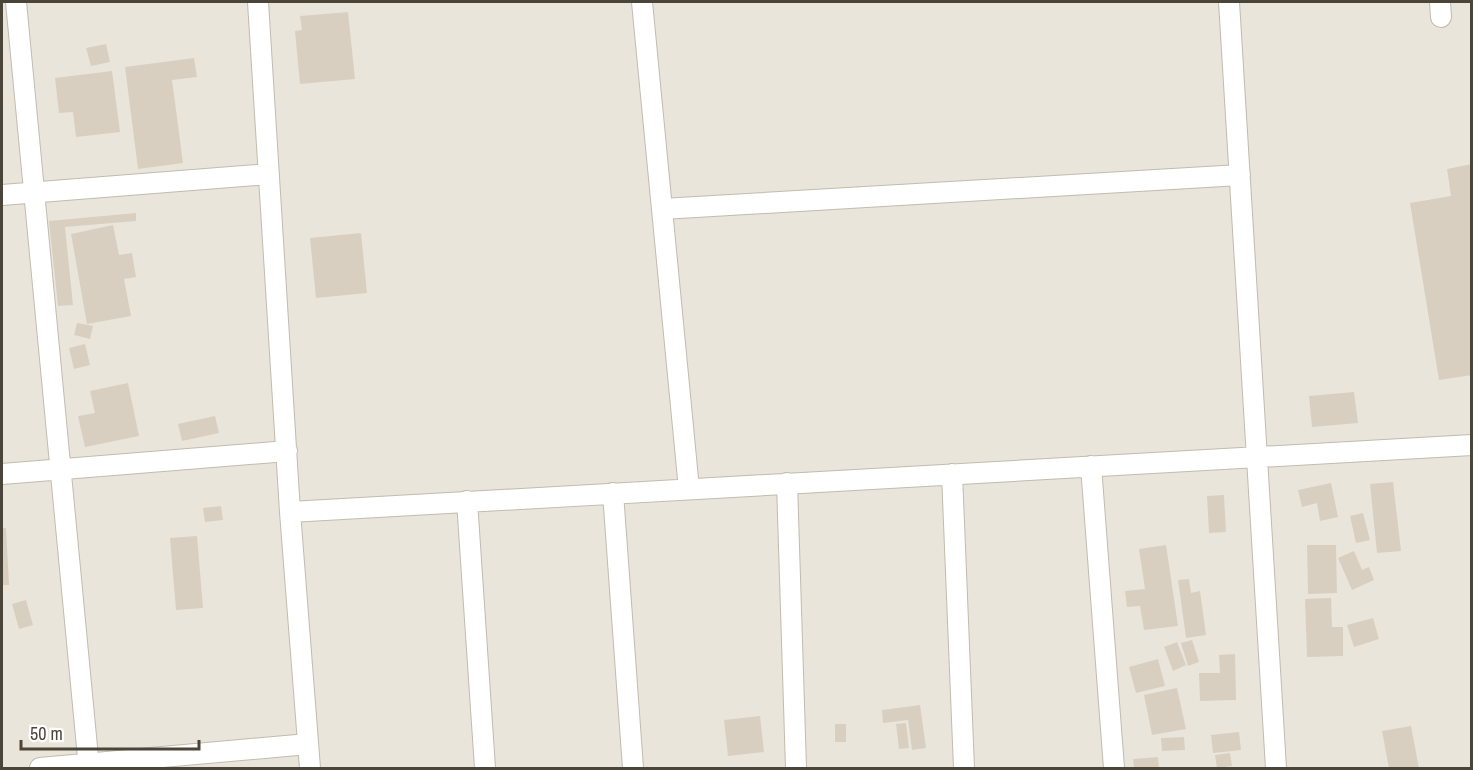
<svg xmlns="http://www.w3.org/2000/svg" width="1473" height="770" font-family="'Archivo Narrow',sans-serif">
  <rect width="100%" height="100%" fill="#f6f3ec"/>
  <path fill="#eae5da" d="M2 2H1471V768H2Z"/>
  <path fill="#d8cfc1" d="M348 12 355 79 300 84 295 31 302 30 300 16Z
    M106 44 110 62 91 66 86 48Z
    M194 58 197 77 172 80 183 163 138 169 125 67Z
    M112 71 120 132 76 137 73 112 59 113 55 78Z
    M1472 164V375L1439 380 1410 203 1451 196 1447 169Z
    M136 213V221L65 227 73 305 58 306 49 221Z
    M113 225 119 255 132 253 136 277 124 279 131 316 87 324 71 234Z
    M361 233 367 293 316 298 310 238Z
    M77 323 93 326 90 339 74 335Z
    M85 344 90 365 74 369 69 348Z
    M128 383 139 436 85 447 78 416 95 413 90 391Z
    M1354 392 1358 423 1312 427 1309 396Z
    M215 416 219 433 182 441 178 424Z
    M1393 482 1401 551 1377 553 1370 484Z
    M1331 483 1338 517 1320 521 1317 503 1302 507 1298 490Z
    M1224 495 1226 532 1209 533 1207 496Z
    M221 506 223 520 205 522 203 508Z
    M1363 513 1370 540 1356 543 1350 516Z
    M2 528H6L9 585H2Z
    M197 536 203 608 176 610 170 538Z
    M1166 545 1178 626 1144 630 1140 606 1127 607 1125 591 1145 589 1139 549Z
    M1307 545H1336L1337 593 1308 594Z
    M1354 551 1362 570 1369 567 1374 580 1352 590 1338 558Z
    M1189 579 1191 593 1200 591 1206 635 1186 638 1178 580Z
    M1331 598 1332 627H1343V656L1307 657 1305 599Z
    M26 600 33 625 19 629 12 604Z
    M1373 618 1379 639 1354 647 1347 625Z
    M1192 640 1199 662 1188 666 1181 643Z
    M1177 642 1186 665 1173 671 1164 647Z
    M1235 654 1236 700 1200 701 1199 673H1220L1219 655Z
    M1158 659 1165 686 1136 693 1129 667Z
    M1177 688 1186 729 1152 735 1144 695Z
    M920 705 926 748 912 750 908 720 883 723 882 710Z
    M760 716 764 752 728 756 724 720Z
    M906 723 909 748 899 749 896 724Z
    M835 724H846V742H835Z
    M1411 726 1419 768H1389L1382 731Z
    M1239 732 1241 750 1213 753 1211 735Z
    M1184 737 1185 750 1162 751 1161 738Z
    M1230 753 1232 766 1217 768 1215 755Z
    M1158 757 1159 768H1134L1133 759Z"/>
  <g fill="none" stroke-linecap="round" stroke-linejoin="round">
    <g stroke="#c2bbae" stroke-width="22">
      <path id="street" d="M16 2 89 768
        M258 2 290 512 310 768
        M642 2 689 489
        M1229 2 1276 768
        M1440 2 1441 17
        M2 195 269 174
        M662 209 1240 175
        M1091 466 1114 768
        M2 474 287 451
        M952 474 964 768
        M787 483 796 768
        M613 493 633 768
        M467 501 485 768
        M290 512 1472 445
        M40 768 308 744"/>
    </g>
    <use href="#street" stroke="#fff" stroke-width="20"/>
  </g>
  <rect width="1473" height="770" fill="none" stroke="#4b4439" stroke-width="6"/>
  <path d="M21 740v9h178v-9" fill="none" stroke="#4b4439" stroke-width="3"/>
  <text x="30" y="740" font-size="18" fill="#4b4439" stroke="#ffffff" stroke-width="4.5" paint-order="stroke">50 m</text>
</svg>
